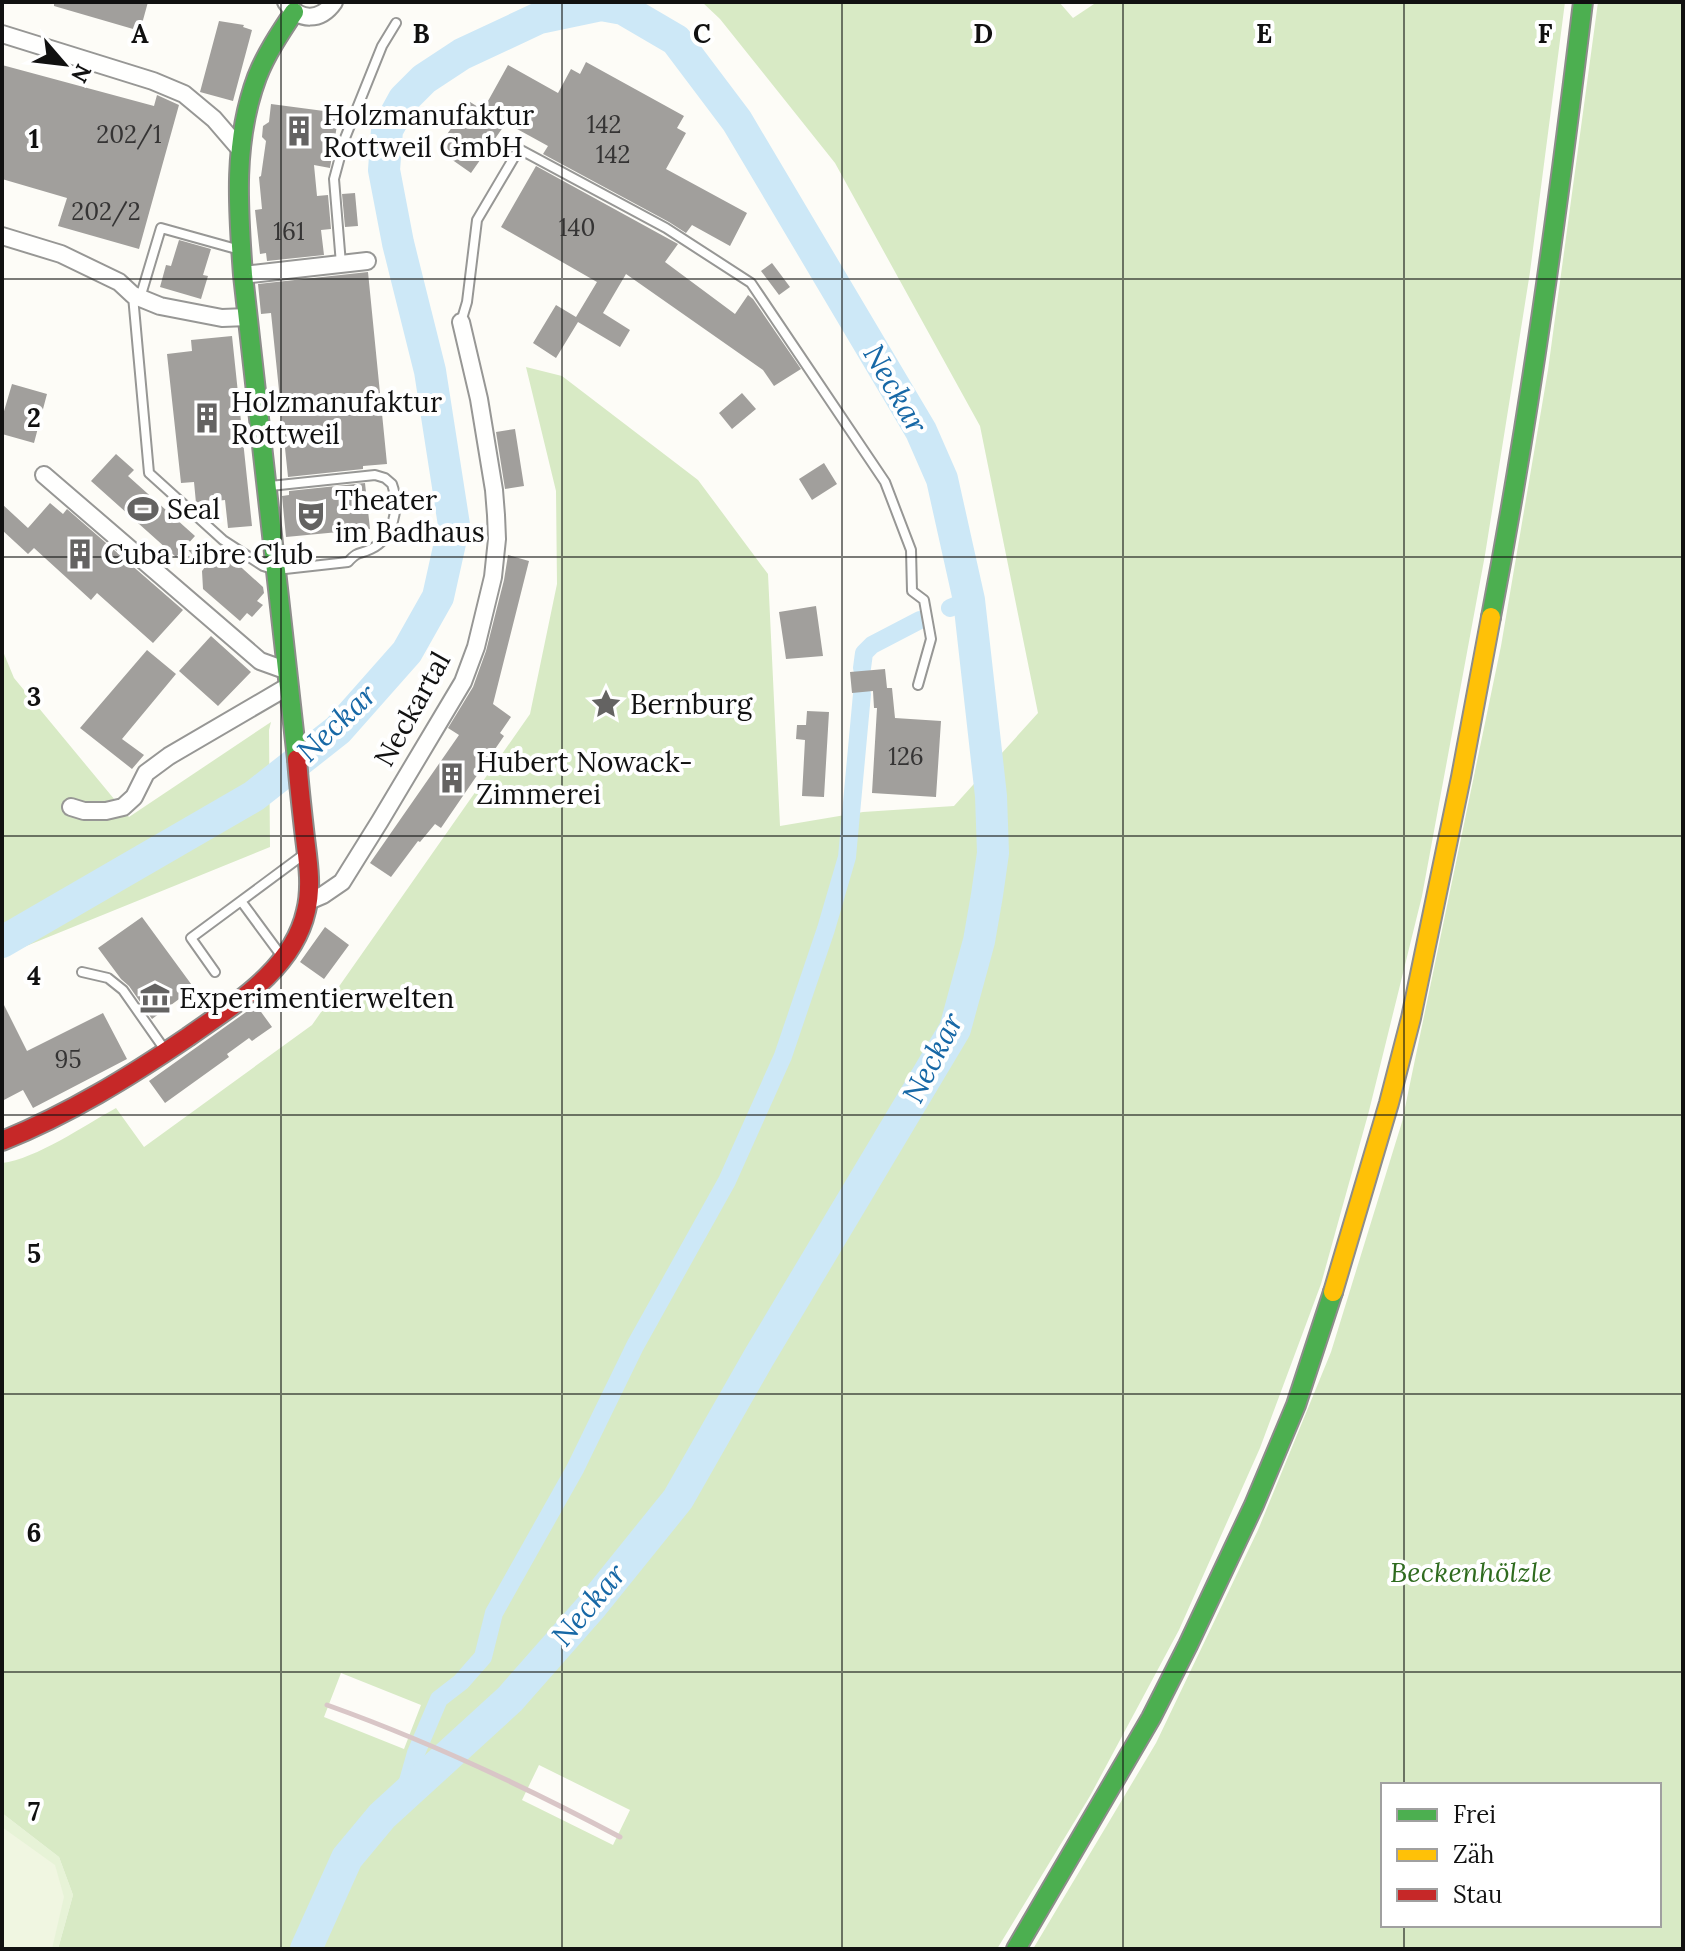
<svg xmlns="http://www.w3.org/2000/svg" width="1685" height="1951" font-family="Lora,serif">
  <rect width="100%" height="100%" fill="#fdfcf7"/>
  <path fill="#e7f3d7" d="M2 1813 59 1857 73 1895 58 1949H2Z"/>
  <path fill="#d8eac5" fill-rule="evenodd" d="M702 2H1059L1073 18 1097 2H1565L1530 272 1485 555 1422 896 1369 1111 1321 1284 1260 1448 1179 1630 1090 1796 997 1949H58L73 1895 59 1857 2 1813V1163C36 1159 85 1125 116 1108L144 1147 312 1025 530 714 557 584 556 491 526 367 562 376 698 480 768 574 780 826 863 812 954 806 1038 713 980 426 835 163 720 19ZM341 1673 421 1705 404 1749 324 1717ZM539 1765 630 1810 613 1845 522 1800Z
    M1598 2H1683V1949H1033L1156 1743 1258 1530 1331 1352 1402 1122 1501 646 1548 370ZM1383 1785H1659V1925H1383Z
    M2 649 14 678 129 817 271 722 269 730 270 847 9 953 2 960Z"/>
  <path fill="#f0f6e1" d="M2 1827 55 1865 64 1897 52 1949H2Z"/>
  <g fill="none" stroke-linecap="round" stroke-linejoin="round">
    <path stroke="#cde8f7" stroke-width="5" d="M638 2 641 19"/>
    <path stroke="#cde8f7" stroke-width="18" d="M950 608 969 600
      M862 668 864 653 872 645 920 620
      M404 1795 416 1753 439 1699 461 1682 483 1657 494 1613 575 1469 635 1346 727 1181 783 1056 826 929 847 857 862 694"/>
    <path stroke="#cde8f7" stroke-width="32" d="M2 942 254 796 338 730 407 652 438 597 454 525 430 371 398 243 384 170 387 130 404 99 424 79 462 54 539 18 601 5 623 9 676 40 737 121 921 431 942 479 969 600 991 796 993 853 987 895 979 941 955 1029 759 1357 678 1499 591 1607 510 1699 382 1816 347 1858 306 1949"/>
  </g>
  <path fill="#a19f9c" d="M54 2H148L140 31 54 6Z
    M219 21 244 25 243 27 252 30 233 101 200 92Z
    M586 62 684 116 677 128 686 133 666 169 747 213 730 246 692 225 686 233 669 222 543 154 548 146 506 123 471 173 451 159 454 154 440 144 470 102 483 110 508 65 558 93 571 69 580 74Z
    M2 65 154 106 157 95 179 105 139 249 58 226 67 198 2 179Z
    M271 104 339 113 330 168 314 165 317 196 328 195 331 229 321 230 324 255 267 261 266 253 260 254 255 210 262 209 259 177 261 176 266 141 262 137 263 126 269 122Z
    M536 166 678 244 665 262 735 314 748 295 753 299 801 369 774 386 763 370 626 274 603 313 630 330 620 347 578 322 556 358 533 343 556 305 576 317 597 282 501 227Z
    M355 193 358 226 345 227 342 194Z
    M179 240 211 249 203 275 208 276 201 299 160 287 166 265 171 266Z
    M772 263 790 287 779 295 761 271Z
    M368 272 387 464 363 466V469L288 477 271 313 261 314 258 284Z
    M232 336 252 526 228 528 225 500 196 503 194 482 181 483 167 354 192 351 191 340Z
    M12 384 47 394 34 443 2 434V418Z
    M742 393 756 409 732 429 719 413Z
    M515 429 524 486 505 489 496 432Z
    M116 454 134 470 128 476 195 536 176 557 91 481Z
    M824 463 837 484 812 500 799 479Z
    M365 483 370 529 286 537 282 496 289 495V491Z
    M50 503 63 514 67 509 183 610 153 643 97 593 91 600 34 548 28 554 2 530V504L28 528Z
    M221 549 263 587 264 593 257 601 263 605 252 617 247 613 240 621 203 589 202 571 205 567 188 550Z
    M508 555 529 561 493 704 511 717 500 733 504 736 441 828 435 824 420 842 418 841 391 877 370 863 459 735 448 728 473 687 486 651 504 580Z
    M816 606 823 656 786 659 779 612Z
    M211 636 251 672 218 706 179 671Z
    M147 650 176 674 122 739 144 755 132 769 80 728Z
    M885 669 887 688H892L895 718 941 721 936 797 872 793 877 708H874L873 691 852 693 850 672Z
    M807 711 829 712 824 797 802 796 805 740 796 739 797 725H806Z
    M142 917 194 988 152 1019 129 986 121 979 98 948Z
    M325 927 349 945 324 979 300 962Z
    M2 1001 27 1051 103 1013 127 1059 33 1108 23 1090 2 1101Z
    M256 1005 272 1027 252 1041 249 1038 227 1054 229 1057 165 1103 149 1081Z"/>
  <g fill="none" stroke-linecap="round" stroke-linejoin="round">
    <g stroke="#979795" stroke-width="12">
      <path id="lane" d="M341 264 334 179 345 138 382 46 396 23
        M133 296 149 473 223 540 263 566 276 570 348 562C359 550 359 555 371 549 394 538 400 506 392 484L385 478 375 475 270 486
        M140 298 161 228 240 250
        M461 322 467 302 477 220 519 149 666 228 751 283 885 482 911 550 912 591 924 600 931 639 918 685
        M283 958 241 901 303 855
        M82 972 108 978 123 990 165 1050
        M215 972 191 938 241 901"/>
    </g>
    <g stroke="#979795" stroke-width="20">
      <path id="street" d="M286 2C299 22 321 21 334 2
        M2 34 153 81 184 94 214 119 239 148
        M2 236 61 254 119 282 133 295 160 306 222 318 248 317
        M243 275 367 261
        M44 475 260 661 285 670
        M71 807 84 811H106L123 807 134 797 146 773 169 756 287 687
        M309 901 323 895 342 882 380 821 463 682 476 647 493 577 497 539 496 515 494 490 479 399 461 322"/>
    </g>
    <g stroke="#8e8d8b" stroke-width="22">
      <path id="fast" d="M294 12C280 33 266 54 257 77 233 141 238 208 243 275L297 759
        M1491 617C1530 413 1558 208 1583 2
        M1016 1949 1151 1718 1188 1645 1254 1505 1296 1405 1333 1292"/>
    </g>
    <g stroke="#8e8d8b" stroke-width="22">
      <path id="slow" d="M1333 1292 1389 1103 1411 1018 1461 777 1491 617"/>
    </g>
    <g stroke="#8e8d8b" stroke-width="22">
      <path id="jam" d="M2 1141C69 1114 129 1077 188 1037 233 1005 293 970 306 911 312 887 308 862 305 838 302 812 299 786 297 759"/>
    </g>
    <use href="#lane" stroke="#fffffe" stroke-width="8"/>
    <use href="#street" stroke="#fffffe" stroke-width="16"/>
    <use href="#fast" stroke="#4caf50" stroke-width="18"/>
    <use href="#slow" stroke="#ffc107" stroke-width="18"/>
    <use href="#jam" stroke="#c62828" stroke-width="18"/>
    <path stroke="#d9c6c7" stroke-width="5" d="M327 1705C428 1741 526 1787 620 1837"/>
  </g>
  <path fill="none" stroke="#111" stroke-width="2" stroke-opacity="0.55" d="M281 2V1949M562 2V1949M842 2V1949M1123 2V1949M1404 2V1785M2 279H1683M2 557H1683M2 836H1683M2 1115H1683M2 1394H1683M2 1672H1683M1404 1925V1949"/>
  <defs>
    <g id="building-bare" transform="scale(2.4)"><path d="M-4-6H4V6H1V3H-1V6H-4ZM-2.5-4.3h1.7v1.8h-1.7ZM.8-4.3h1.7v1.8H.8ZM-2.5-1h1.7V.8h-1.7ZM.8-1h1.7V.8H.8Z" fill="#646362" stroke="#fff" stroke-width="2.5" paint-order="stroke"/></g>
    <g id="stadium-bare" transform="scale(2.4)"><path d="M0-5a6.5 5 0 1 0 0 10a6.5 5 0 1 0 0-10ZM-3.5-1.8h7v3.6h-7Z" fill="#646362" stroke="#fff" stroke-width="2.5" paint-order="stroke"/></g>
    <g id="theatre-bare" transform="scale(2.4)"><path d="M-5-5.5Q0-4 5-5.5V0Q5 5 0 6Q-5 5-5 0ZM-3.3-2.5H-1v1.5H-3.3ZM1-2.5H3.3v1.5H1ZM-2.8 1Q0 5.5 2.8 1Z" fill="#646362" stroke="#fff" stroke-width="2.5" paint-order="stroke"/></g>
    <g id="sight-bare" transform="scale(2.4)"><path d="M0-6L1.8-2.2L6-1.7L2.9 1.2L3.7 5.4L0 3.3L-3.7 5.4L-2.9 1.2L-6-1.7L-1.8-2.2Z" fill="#646362" stroke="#fff" stroke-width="2.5" paint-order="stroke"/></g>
    <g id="museum-bare" transform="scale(2.4)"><path d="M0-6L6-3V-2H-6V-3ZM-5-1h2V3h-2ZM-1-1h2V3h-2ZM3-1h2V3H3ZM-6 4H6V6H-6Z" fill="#646362" stroke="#fff" stroke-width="2.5" paint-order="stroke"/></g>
  </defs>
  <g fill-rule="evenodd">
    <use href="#building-bare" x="299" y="131"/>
    <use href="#building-bare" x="207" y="418"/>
    <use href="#stadium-bare" x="143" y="509"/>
    <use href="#theatre-bare" x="311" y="516"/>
    <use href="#building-bare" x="80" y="554"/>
    <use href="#sight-bare" x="606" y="704"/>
    <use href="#building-bare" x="452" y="778"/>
    <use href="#museum-bare" x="155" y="998"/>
  </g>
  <g text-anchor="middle" stroke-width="8" stroke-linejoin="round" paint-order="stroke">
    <g font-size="24" fill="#353434">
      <text x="604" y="133">142</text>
      <text x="129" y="143">202/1</text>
      <text x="613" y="163">142</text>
      <text x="106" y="220">202/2</text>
      <text x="577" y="236">140</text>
      <text x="289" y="240">161</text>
      <text x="906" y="765">126</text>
      <text x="68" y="1068">95</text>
    </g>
    <g font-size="28" fill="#111" stroke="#fff" text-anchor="start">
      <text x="323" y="125">Holzmanufaktur<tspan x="323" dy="32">Rottweil GmbH</tspan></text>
      <text x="231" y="412">Holzmanufaktur<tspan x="231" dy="32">Rottweil</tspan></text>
      <text x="335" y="510">Theater<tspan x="335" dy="32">im Badhaus</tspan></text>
      <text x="167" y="519">Seal</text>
      <text x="104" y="564">Cuba Libre Club</text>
      <text x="630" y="714">Bernburg</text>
      <text x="476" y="772">Hubert Nowack-<tspan x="476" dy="32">Zimmerei</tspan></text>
      <text x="179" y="1008">Experimentierwelten</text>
    </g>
    <g font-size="28" fill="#111" stroke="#fff">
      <text transform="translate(412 709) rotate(-61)" y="10">Neckartal</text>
    </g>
    <g font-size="28" font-style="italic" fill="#2f6b1f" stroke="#fff">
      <text x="1471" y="1582">Beckenhölzle</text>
    </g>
    <g font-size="30" font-style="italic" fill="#1768a6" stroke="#fff">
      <text transform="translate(895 389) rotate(60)" y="10">Neckar</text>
      <text transform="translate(337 723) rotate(-44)" y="10">Neckar</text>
      <text transform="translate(933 1058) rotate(-63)" y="10">Neckar</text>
      <text transform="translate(589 1605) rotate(-50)" y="10">Neckar</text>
    </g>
  </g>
  <g font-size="26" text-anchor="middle" font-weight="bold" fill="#111" stroke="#fff" stroke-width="8" stroke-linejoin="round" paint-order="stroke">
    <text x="140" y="43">A</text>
    <text x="421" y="43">B</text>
    <text x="702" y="43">C</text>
    <text x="983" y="43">D</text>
    <text x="1264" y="43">E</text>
    <text x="1545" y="43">F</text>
    <text x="34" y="148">1</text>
    <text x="34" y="427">2</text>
    <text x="34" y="706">3</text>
    <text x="34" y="985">4</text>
    <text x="34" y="1263">5</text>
    <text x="34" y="1542">6</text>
    <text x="34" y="1821">7</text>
  </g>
  <rect width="1685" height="1951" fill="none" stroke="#111111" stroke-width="8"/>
  <rect x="1381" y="1783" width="280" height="144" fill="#ffffff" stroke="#a0a0a0" stroke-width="2"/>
  <rect x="1397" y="1809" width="40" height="12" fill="#4caf50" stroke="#a0a0a0" stroke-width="2"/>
  <text x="1453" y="1823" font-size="24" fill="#111111">Frei</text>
  <rect x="1397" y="1849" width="40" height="12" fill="#ffc107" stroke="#a0a0a0" stroke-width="2"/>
  <text x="1453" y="1863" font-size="24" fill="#111111">Zäh</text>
  <rect x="1397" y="1889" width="40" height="12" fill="#c62828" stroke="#a0a0a0" stroke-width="2"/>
  <text x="1453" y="1903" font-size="24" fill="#111111">Stau</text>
  <g transform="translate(64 64) rotate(118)" stroke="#ffffff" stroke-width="6" paint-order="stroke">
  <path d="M0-6L14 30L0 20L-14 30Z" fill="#111111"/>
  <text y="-12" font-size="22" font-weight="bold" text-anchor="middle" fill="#111111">N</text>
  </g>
</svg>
